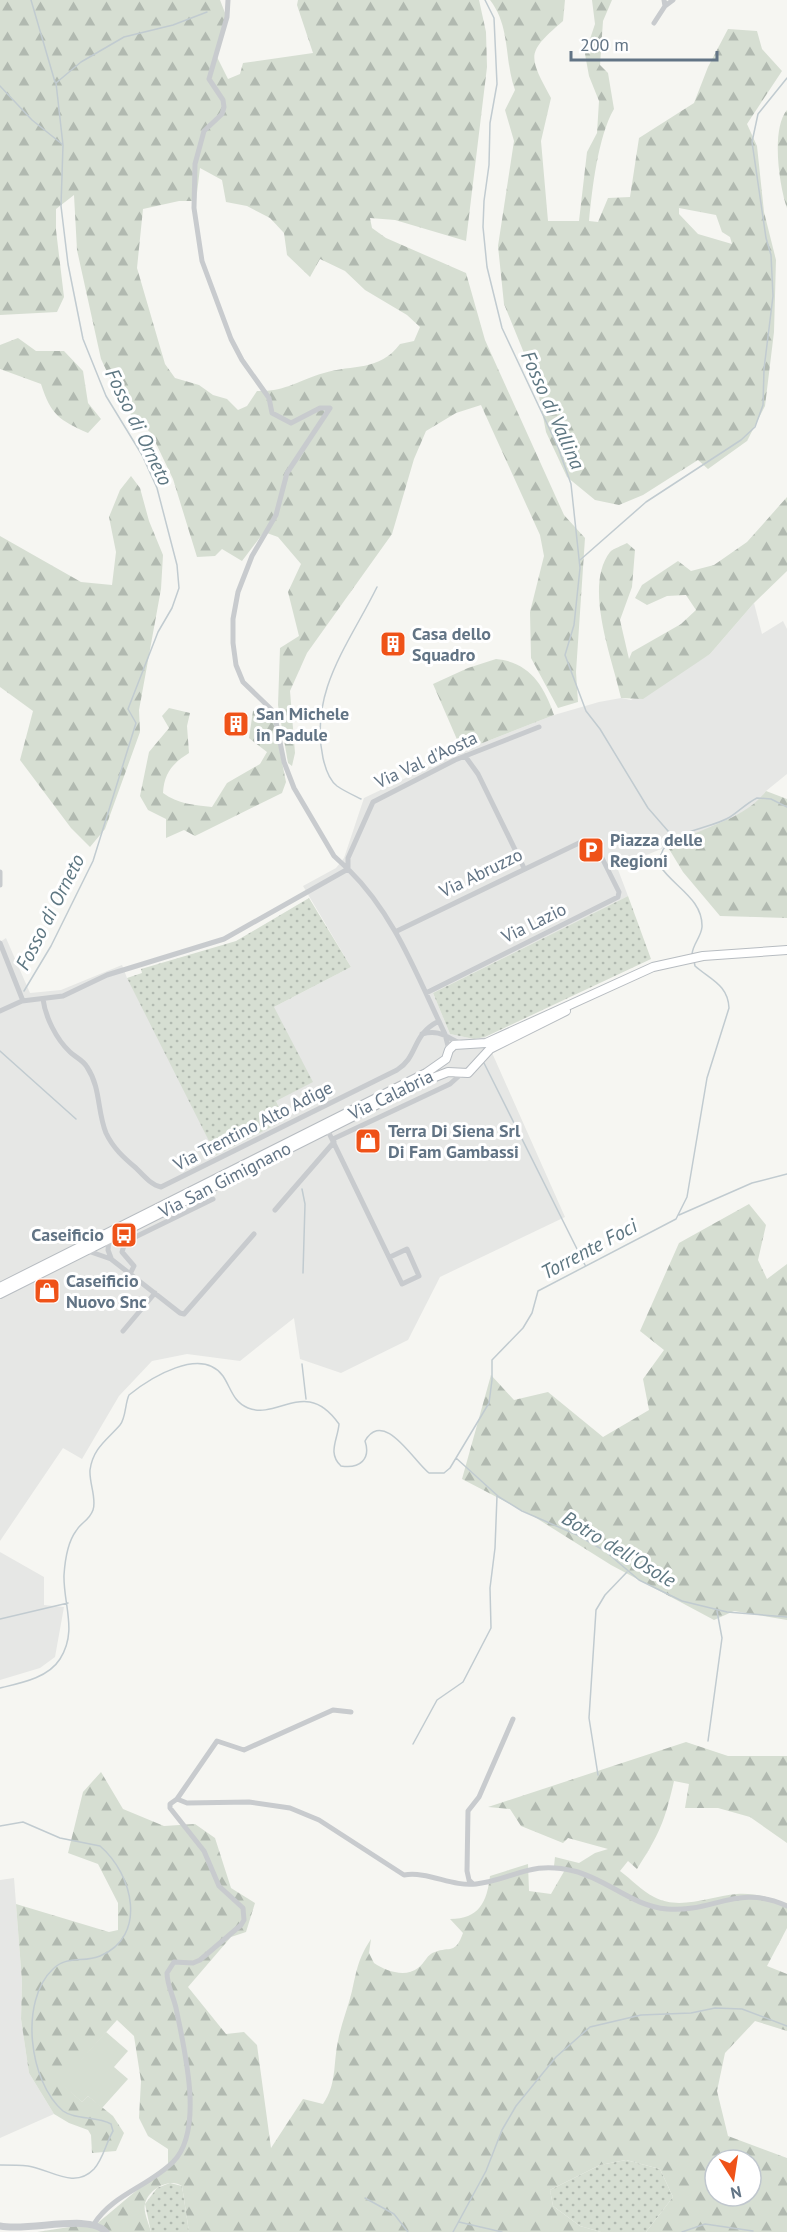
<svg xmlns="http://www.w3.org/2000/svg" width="787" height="2232" font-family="'PT Sans',sans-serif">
  <defs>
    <pattern id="grass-dots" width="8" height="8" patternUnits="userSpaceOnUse" patternTransform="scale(1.5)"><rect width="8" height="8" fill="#d6ded2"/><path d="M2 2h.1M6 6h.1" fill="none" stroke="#b1b9b0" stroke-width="1.8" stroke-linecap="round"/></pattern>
    <pattern id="forest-firs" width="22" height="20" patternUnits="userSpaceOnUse" patternTransform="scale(1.5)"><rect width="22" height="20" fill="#d6ded2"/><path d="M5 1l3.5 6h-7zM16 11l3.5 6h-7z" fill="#b1b9b0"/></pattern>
  </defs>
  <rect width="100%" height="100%" fill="#f6f6f2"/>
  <path fill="#e6e7e5" d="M754 603 762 634 783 621 787 629V774L766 791 757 803 725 823 617 867 628 896 433 993 450 1034 474 1039 485 1037 565 1217 440 1277 408 1340 341 1373 300 1359 294 1318 240 1361 187 1354 152 1361 119 1396 82 1459 63 1448 0 1541V942L6 938 30 993 61 990 122 965 127 978 285 1119 276 1101 274 1007 351 967 303 886 336 868 344 858 364 798 462 751 554 715 599 702 621 698 631 700 710 654Z
    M0 1552 44 1577V1605L64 1607 55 1657 40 1668 0 1680Z
    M14 1878 22 1982 21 2019 29 2073 54 2114 0 2138V1880Z"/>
  <path fill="url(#grass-dots)" d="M628 896 651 959 485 1037 474 1039 450 1034 433 993Z
    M309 898 351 967 274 1007 313 1082 276 1101 285 1120 216 1155 127 978 142 973 141 969 236 941Z
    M626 2160 660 2169 673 2197 646 2232H601L580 2226 553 2206 550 2190 600 2165Z
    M170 2183 182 2186 189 2232H151L145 2204 157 2188Z"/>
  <path fill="url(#forest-firs)" fill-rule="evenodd" d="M0 0H220L227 18 216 55 228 79 240 74 243 63 313 53 297 5 298 0H479L486 32 487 67 466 241 395 220 370 218 372 228 386 238 466 273 485 340 564 515 585 538 576 672 578 702 558 708 531 658 530 612 544 556 540 535 481 405 456 413 426 431 414 459 392 534 307 653 290 691 295 753 292 766 288 763 278 705 280 648 299 636 288 592 301 564 278 537 264 532 242 561 222 549 215 556 197 557 173 479 151 433 124 408 101 359 77 250 74 195 56 209V230L64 297 57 312 0 315ZM200 168 222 180 226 202 247 206 270 218 284 233 287 255 310 277 320 259 345 271 365 290 407 315 420 327 414 341 400 344C379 372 353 364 324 373 298 380 286 392 257 391L247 406 238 410 227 399 213 395 199 385 175 378 165 364 137 268 143 209 179 201H196Z
    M490 0H565L563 21C526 53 528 55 551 98L541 141 548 221H579L587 152 597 133 599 101 589 76 585 54 595 24 592 0H612L603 21 600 65 608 73 614 109C598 136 592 190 589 221L598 222 608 198 630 197 639 138 694 103 708 67 728 29 757 31 762 49 782 71 747 124 757 146 764 212 776 260 774 332 765 406 747 441 708 469 698 460 643 495 619 505 595 500 567 477 546 432 537 385 504 304 498 246 514 141 505 110 515 90C504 60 511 27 490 0ZM679 208 716 215 722 232 730 237 732 244 698 234 679 214Z
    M787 110V208C779 185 771 129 787 110Z
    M18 338 36 351H64L83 371 88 403 101 419 88 433C59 420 51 415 41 384L0 369V345Z
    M131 476 140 488 149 521 163 555 161 589 139 710 140 732 105 829 90 847 71 828 20 760 33 711 0 687V536L81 582 112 585 116 552 109 517 120 490Z
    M787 497V571L754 603 710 654 643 699 621 698C613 660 583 587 610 552 614 548 622 546 627 543L635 550 632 587 620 620 629 659 632 652 681 624 696 610 686 595 667 596 647 605 635 598 642 585 678 561 691 571 714 565 747 542Z
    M496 659C529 662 544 685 554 715L462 751 433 684 468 668Z
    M169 708 190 713 187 726 189 753C173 763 164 773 163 793 178 804 194 805 212 807L227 783 260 764 267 752 249 738 253 711 265 708 273 717 286 782 282 793 195 836 184 830 166 838V819L148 810 140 796 149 752 169 728 162 716Z
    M766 791 787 799V918L720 916 683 872 669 849C699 825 742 823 766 791Z
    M749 1204 766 1225 758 1260 767 1279 787 1264V1620L734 1611 714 1620 611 1565 533 1516 462 1479 491 1375 514 1400 548 1392 603 1437 649 1410 643 1379 664 1350 640 1331 679 1243Z
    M686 1742 728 1756H787V1843L750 1817 718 1808H685L689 1784 674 1781C665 1821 659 1835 637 1869L628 1861 620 1871C631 1879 642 1891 654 1897 680 1911 710 1896 737 1894 755 1893 771 1897 787 1905V1928L767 1966 787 1974V2031L755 2021 725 2053 717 2091 728 2136 787 2158V2232H646L673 2197 660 2169 626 2160 600 2165 550 2190 553 2206 580 2226 601 2232H189L182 2186C170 2177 148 2189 145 2204 143 2212 149 2224 151 2232H37L76 2226 93 2227 168 2164V2149L148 2136 139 2118 141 2081 134 2036 117 2020 61 2083 82 2102 88 2096 113 2116 124 2133 116 2151 92 2153 91 2135 88 2130 69 2123 54 2114 29 2073 21 2019 22 1982 16 1904 109 1932 118 1930V1903L98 1864 68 1853 83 1792 101 1772 123 1809 164 1826 195 1824 215 1838 231 1888 255 1903 246 1932 231 1937 188 1987 226 2034 244 2032 257 2045 271 2148 303 2099 323 2104C337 2084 333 2064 338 2041 341 2024 348 2008 352 1991 357 1969 358 1959 371 1939L369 1953 374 1963C386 1971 405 1978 418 1968 425 1963 427 1954 435 1952 450 1946 455 1955 463 1933L450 1919C479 1919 487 1902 490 1876L528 1864 529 1891 551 1894 566 1868 554 1866 555 1857 579 1863 595 1853 608 1849 568 1838 563 1843 521 1826 510 1809 488 1807ZM715 2160H751V2196H715Z"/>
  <path fill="#d6ded2" d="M106 2032 128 2051 114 2067 128 2079 102 2108 88 2096 82 2102 60 2083Z"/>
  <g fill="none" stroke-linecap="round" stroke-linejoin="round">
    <path stroke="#c1cbd0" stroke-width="1.5" d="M31 0 55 82
      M485 0 494 18 497 84 490 123 489 165 484 201 483 227 487 267 502 328 558 447 571 484 580 568 574 625 565 655 586 711 600 729 648 808 668 831 676 836
      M0 86 32 120 62 144
      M580 560 646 502 741 440 755 427 763 405 764 369 773 296 771 255 766 238 752 142 758 114 787 78
      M361 799C353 795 344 791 337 786 329 780 325 767 323 758 309 691 349 644 377 587
      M692 954C693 944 701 937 702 927 703 899 674 887 660 866 656 830 708 831 730 817 739 811 747 803 757 798L771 799 787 807
      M24 991 51 946 93 861 136 723 128 709 158 632 172 608 179 588 177 565 157 488 142 455 106 396 83 339 68 264 61 206 63 145 56 83 81 62 124 37 173 25 207 12
      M0 1051 76 1119
      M484 1063 585 1265
      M302 1189 305 1204 303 1273
      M679 1215 752 1183 787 1174
      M302 1364 306 1399
      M456 1458 499 1497 522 1511 577 1535 605 1551 639 1580 682 1601 727 1612 787 1617
      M0 1619 68 1603
      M0 1688C21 1683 48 1678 60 1659 78 1631 63 1604 64 1575 65 1560 67 1543 76 1531 81 1522 89 1521 93 1510 97 1499 89 1483 90 1470 93 1448 107 1440 120 1425 126 1418 125 1403 129 1395 150 1378 201 1346 223 1376 231 1388 233 1402 248 1408 279 1420 306 1377 339 1424 338 1439 327 1453 341 1466 360 1469 371 1459 365 1441 384 1408 414 1462 429 1473H444L450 1468 489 1403 492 1380V1360L523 1328 532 1313 538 1291 676 1219 687 1197 707 1078 729 1008C728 985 711 980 695 966L694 961
      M708 1741 722 1638 717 1611
      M413 1744 437 1700 463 1682 491 1628 490 1588 495 1548 497 1496
      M598 1775 589 1718 596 1610 605 1595 627 1572
      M0 1826 23 1822 60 1838 100 1846C133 1874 148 1936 100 1956 84 1963 67 1955 53 1969 19 2001 29 2082 63 2111 75 2120 97 2116 111 2124L113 2131C106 2143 103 2159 94 2169 74 2190 50 2169 28 2166 19 2165 9 2165 0 2165
      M365 2198 394 2214 408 2232
      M459 2222 502 2232
      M453 2232 486 2171 502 2130 516 2106 556 2057 590 2027 641 2015 691 2013 715 2008 742 2009 787 2026
      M682 2232 705 2224 753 2231"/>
    <g stroke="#b7bcc1" stroke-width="10">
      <path id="secondary" d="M0 1287 426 1073 446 1059 449 1050 454 1045 486 1043 653 967 703 956 787 950
        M0 1294 422 1082 448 1072 468 1073 490 1049 566 1011"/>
    </g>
    <path stroke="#c8cbce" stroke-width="5" d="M664 0 665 6 673 0
      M654 23 665 6
      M465 756 478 774 524 868
      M0 872V885
      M397 931 579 843 594 842 619 892 618 897 426 993
      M0 943 23 1001
      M43 999C45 1016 56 1039 70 1052 75 1057 83 1060 87 1067 101 1088 97 1111 106 1133 113 1148 124 1158 136 1168 143 1175 151 1185 161 1187L397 1070C419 1056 411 1035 439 1021
      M0 1011 22 1001 63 996 107 975 224 939 348 869 334 856 294 788 284 762 274 712 243 682 236 665 233 643V619L238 592 252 556 276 515 287 473 330 408H320L291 423 272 413 269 398 242 360 231 339 202 261 194 208 195 164 204 131 222 114 224 107 223 100 209 79 227 17 228 0
      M422 1034C439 1029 446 1037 460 1043
      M449 1050 445 1034C417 976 395 915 348 869V858L373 802 455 760 539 727
      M327 1129 402 1284 419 1276 407 1249 390 1257
      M333 1139 450 1084 460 1075
      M275 1210 334 1142
      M109 1239 108 1250 111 1258
      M88 1251 111 1259 180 1313 184 1314 254 1234
      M130 1274 134 1266 122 1252 125 1242 213 1199
      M123 1331 155 1293
      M177 1799 217 1741 244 1750 333 1710 351 1712
      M473 1884 469 1880 467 1871 468 1811 479 1797 513 1719
      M94 2224C112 2195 149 2186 173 2162 205 2130 184 2048 176 2008 173 1995 167 1985 167 1973L174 1962 193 1963 200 1960 241 1925 244 1920 243 1908 219 1886 204 1851 170 1808V1804L177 1799 187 1803 249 1802 290 1808 319 1820 404 1875C428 1871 452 1887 476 1884 515 1879 530 1860 574 1871 607 1879 632 1906 667 1909 713 1913 738 1883 787 1906"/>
    <path stroke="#c8cbce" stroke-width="7" d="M0 2226C30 2232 89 2213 106 2232"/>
    <use href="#secondary" stroke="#fff" stroke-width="8"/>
  </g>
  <defs>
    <g id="building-square" transform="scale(1.35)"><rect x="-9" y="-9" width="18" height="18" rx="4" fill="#ef5218" stroke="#fff"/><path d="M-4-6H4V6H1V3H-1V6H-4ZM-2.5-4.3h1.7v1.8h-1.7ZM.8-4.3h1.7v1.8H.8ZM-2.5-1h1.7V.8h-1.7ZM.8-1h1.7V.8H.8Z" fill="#fff"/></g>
    <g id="parking-square" transform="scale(1.35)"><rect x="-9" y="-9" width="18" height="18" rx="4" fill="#ef5218" stroke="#fff"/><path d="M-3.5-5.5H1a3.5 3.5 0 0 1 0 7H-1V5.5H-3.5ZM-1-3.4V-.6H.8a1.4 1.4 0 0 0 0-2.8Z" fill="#fff"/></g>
    <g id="shop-square" transform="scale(1.35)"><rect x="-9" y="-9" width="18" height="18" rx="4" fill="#ef5218" stroke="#fff"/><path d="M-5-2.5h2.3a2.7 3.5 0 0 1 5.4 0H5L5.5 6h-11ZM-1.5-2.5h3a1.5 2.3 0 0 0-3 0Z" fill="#fff"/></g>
    <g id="bus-square" transform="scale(1.35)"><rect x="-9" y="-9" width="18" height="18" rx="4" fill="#ef5218" stroke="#fff"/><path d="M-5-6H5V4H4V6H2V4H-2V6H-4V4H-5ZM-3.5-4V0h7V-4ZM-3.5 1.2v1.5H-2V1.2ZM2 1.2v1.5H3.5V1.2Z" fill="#fff"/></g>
  </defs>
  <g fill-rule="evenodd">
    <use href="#building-square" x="393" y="644"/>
    <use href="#building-square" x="236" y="724"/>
    <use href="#parking-square" x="591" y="850"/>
    <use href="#shop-square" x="368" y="1141"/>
    <use href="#bus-square" x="124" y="1235"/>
    <use href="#shop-square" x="47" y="1291"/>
  </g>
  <g text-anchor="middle" stroke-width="6" stroke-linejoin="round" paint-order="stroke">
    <g font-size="18" font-weight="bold" fill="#627485" stroke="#fff" text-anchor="start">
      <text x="412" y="640">Casa dello<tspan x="412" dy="21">Squadro</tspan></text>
      <text x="256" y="720">San Michele<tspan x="256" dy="21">in Padule</tspan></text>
      <text x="610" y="846">Piazza delle<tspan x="610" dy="21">Regioni</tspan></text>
      <text x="388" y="1137">Terra Di Siena Srl<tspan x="388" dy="21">Di Fam Gambassi</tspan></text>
      <text x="104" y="1241" text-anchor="end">Caseificio</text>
      <text x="66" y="1287">Caseificio<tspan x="66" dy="21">Nuovo Snc</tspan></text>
    </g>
    <g font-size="18" fill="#627485" stroke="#fff">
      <text transform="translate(426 760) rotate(-25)" y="6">Via Val d'Aosta</text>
      <text transform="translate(481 873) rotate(-26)" y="6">Via Abruzzo</text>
      <text transform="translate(534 923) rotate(-26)" y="6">Via Lazio</text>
      <text transform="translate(391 1095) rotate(-26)" y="6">Via Calabria</text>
      <text transform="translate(253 1126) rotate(-27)" y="6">Via Trentino Alto Adige</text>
      <text transform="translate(225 1180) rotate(-27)" y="6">Via San Gimignano</text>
    </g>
    <g font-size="20" font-style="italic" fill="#5e7782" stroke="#fff">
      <text transform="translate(553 410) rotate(66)" y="7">Fosso di Vallina</text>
      <text transform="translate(139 427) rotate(64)" y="7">Fosso di Orneto</text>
      <text transform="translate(50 912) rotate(-63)" y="7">Fosso di Orneto</text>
      <text transform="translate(589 1249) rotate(-28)" y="7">Torrente Foci</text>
      <text transform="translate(619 1549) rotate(31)" y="7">Botro dell'Osole</text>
    </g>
  </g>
  <g transform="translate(733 2178) rotate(168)"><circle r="28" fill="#ffffff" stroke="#c0c7ce" stroke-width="1.5"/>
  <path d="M0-4.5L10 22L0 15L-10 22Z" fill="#ef5218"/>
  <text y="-9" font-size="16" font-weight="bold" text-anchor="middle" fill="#627485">N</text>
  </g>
  <path d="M571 51v9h146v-9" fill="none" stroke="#627485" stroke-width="3"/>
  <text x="580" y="51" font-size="18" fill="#627485" stroke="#ffffff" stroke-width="4.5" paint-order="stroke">200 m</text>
</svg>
